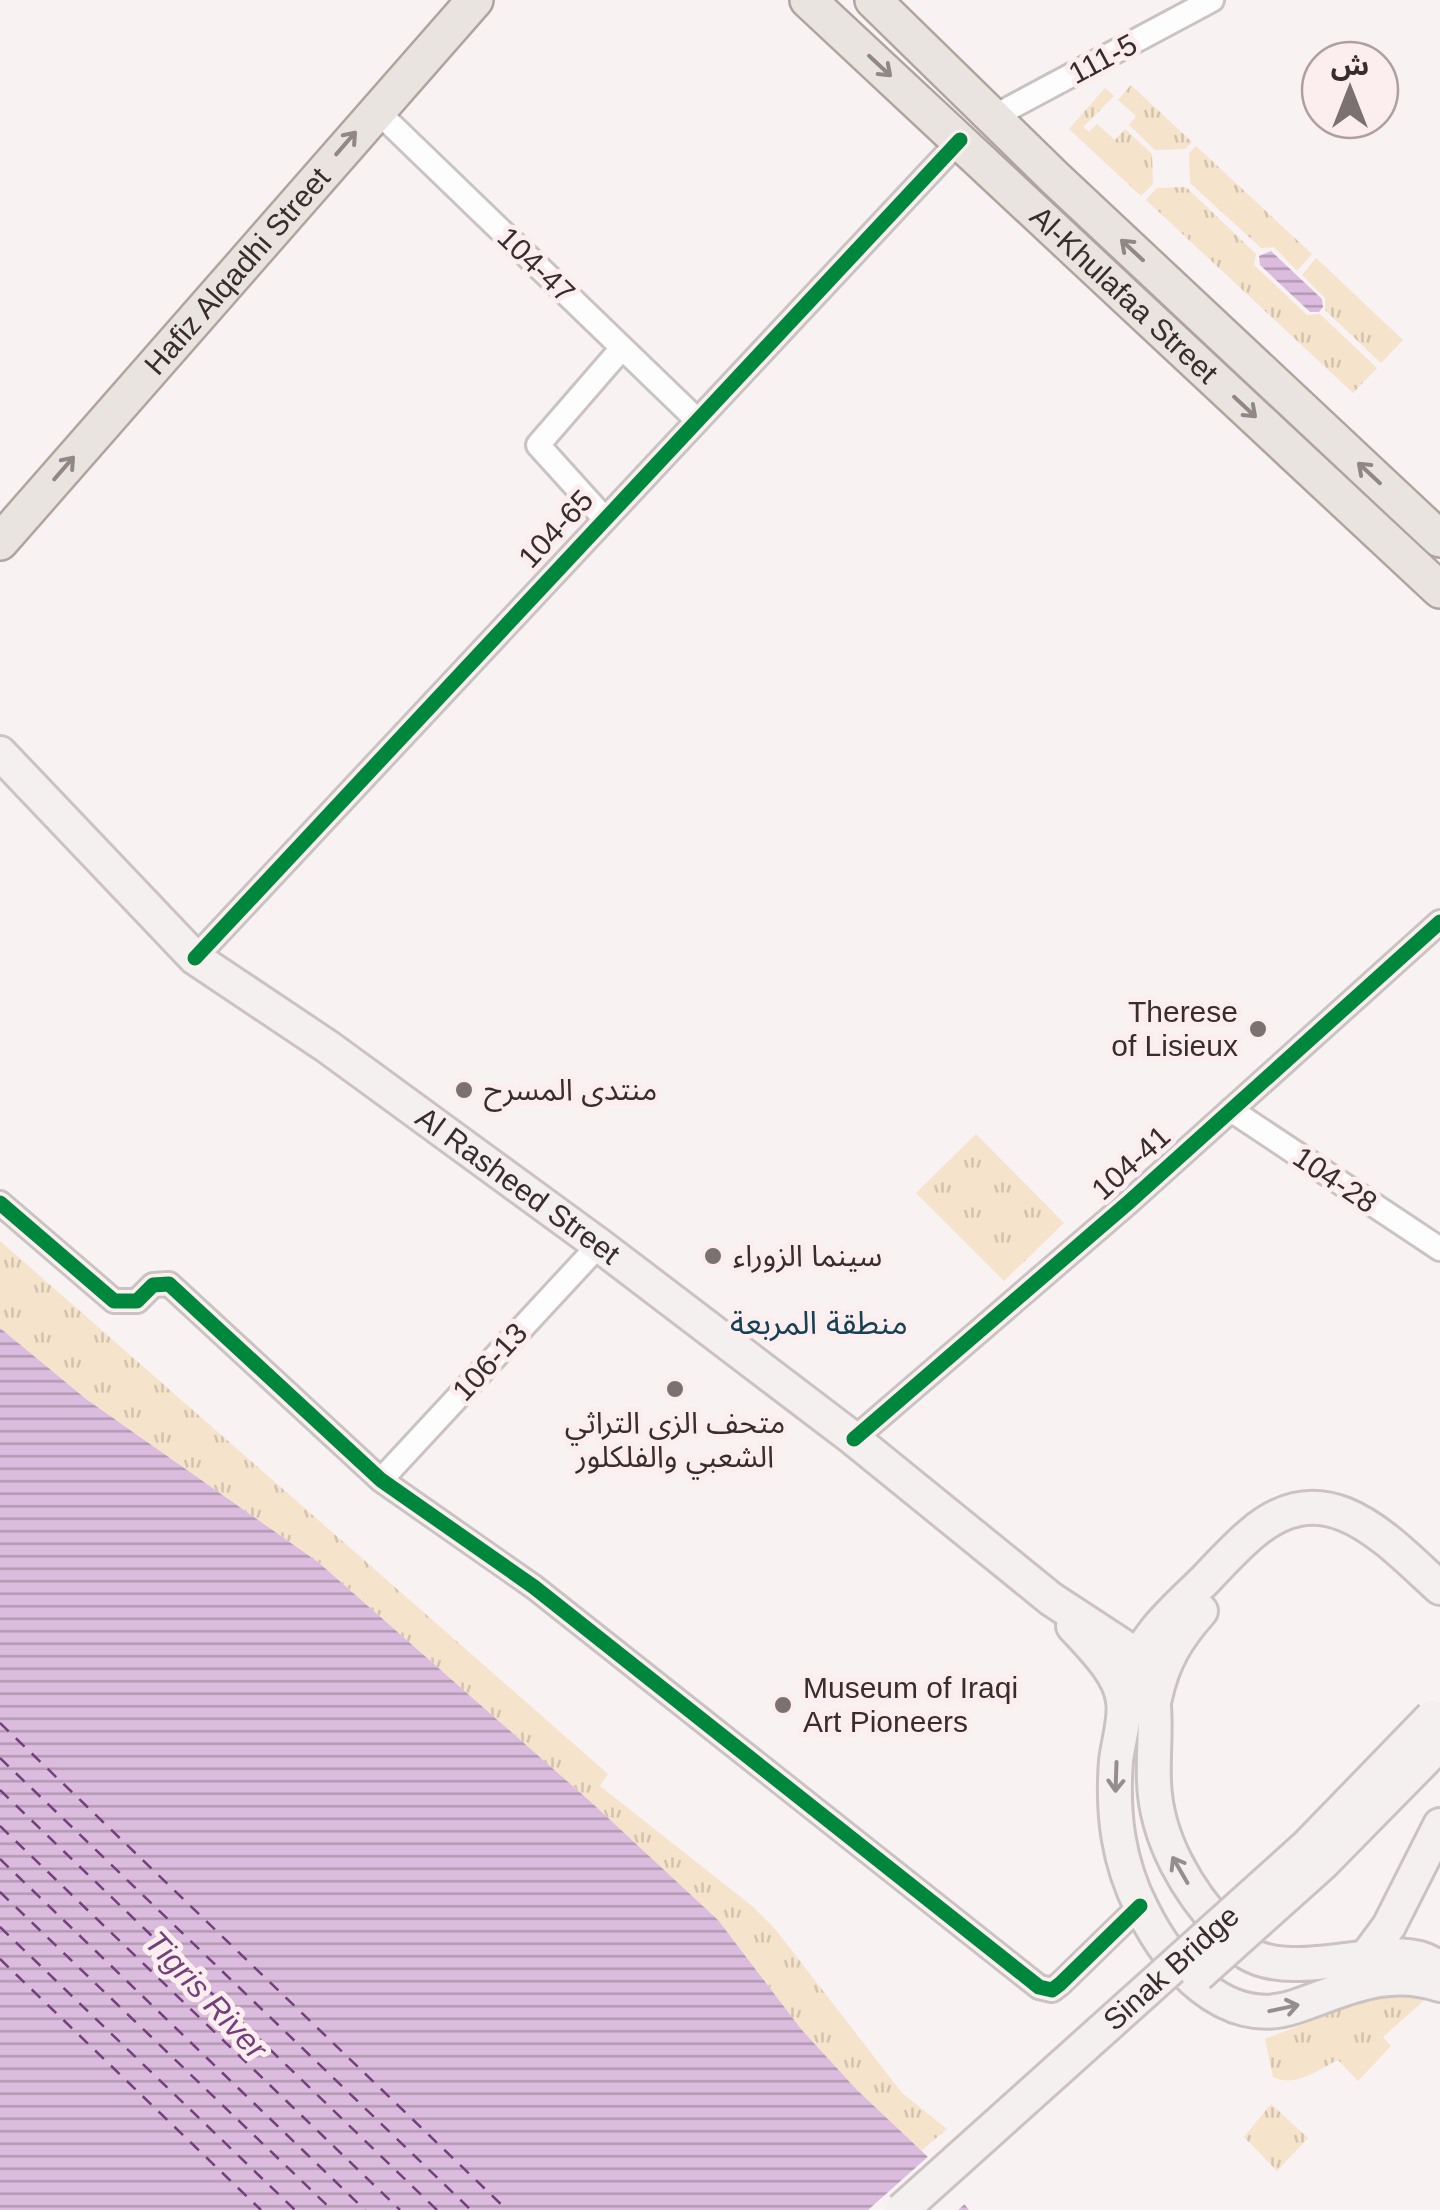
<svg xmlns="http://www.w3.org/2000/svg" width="1440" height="2210" font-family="Helvetica,'Noto Sans Arabic',sans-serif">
  <defs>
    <pattern id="grass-tufts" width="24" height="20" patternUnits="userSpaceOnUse" patternTransform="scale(2.5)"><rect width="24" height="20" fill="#f5e3cb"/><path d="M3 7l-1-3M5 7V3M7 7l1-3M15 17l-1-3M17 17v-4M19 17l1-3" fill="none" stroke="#d3c3ae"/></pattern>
    <pattern id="water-rules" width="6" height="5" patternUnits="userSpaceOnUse" patternTransform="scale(2.5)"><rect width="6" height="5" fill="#dbbcde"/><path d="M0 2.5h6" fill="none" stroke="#b399b4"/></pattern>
  </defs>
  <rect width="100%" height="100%" fill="#f8f2f2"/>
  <path fill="url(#grass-tufts)" d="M1131 85 1192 142 1185 149 1155 150 1129 125 1136 116 1118 100Z
    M1105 88 1114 96 1083 127 1089 132 1097 124 1115 140 1125 129 1152 154 1153 184 1141 196 1069 129Z
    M1196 146 1312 254 1297 271 1274 247 1261 248 1190 183 1189 153Z
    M1186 187 1256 254 1254 265 1307 315 1320 314 1377 368 1353 393 1146 200 1157 188Z
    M1316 258 1403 340 1381 363 1325 310V298L1302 275Z
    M976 1134 1064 1223 1004 1281 916 1193Z
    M0 1241 608 1774 600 1786 752 1906 776 1930 902 2093 947 2129 921 2151 856 2089 801 2029 718 1920 592 1803 318 1562 86 1399 0 1328Z
    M1402 1992 1428 1997 1383 2037 1391 2046 1358 2081 1338 2060C1317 2070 1296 2088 1273 2077L1265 2039 1379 1995Z
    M1271 2104 1308 2138 1277 2171 1244 2137Z"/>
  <path fill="url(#water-rules)" d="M1271 251 1322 299 1323 307 1319 312H1310L1260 265 1259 256Z
    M0 1328 86 1399 318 1562 592 1803 718 1920 801 2029 856 2089 929 2158 969 2210H0Z"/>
  <path fill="#f8f2f2" d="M932 2153 968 2201 958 2210H868Z"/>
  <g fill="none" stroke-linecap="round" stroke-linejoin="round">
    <path stroke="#73407c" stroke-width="2.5" stroke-dasharray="12 10" stroke-linecap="butt" d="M0 1723 507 2210
      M0 1758 471 2210
      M0 1790 437 2210
      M0 1826 400 2210
      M0 1859 365 2210
      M0 1892 332 2210
      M0 1927 295 2210
      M0 1959 261 2210"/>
    <g stroke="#cbc2c2" stroke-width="28">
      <path id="street" d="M376 110 696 419
        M993 117 1212 0
        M604 518 538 445 622 348
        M195 958 960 140
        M1231 1110 1440 1249
        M0 1203 114 1301H137L153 1285 169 1284 381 1480 534 1587 1039 1987 1052 1990 1060 1984 1140 1906
        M854 1439 1129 1202 1440 922
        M381 1480 599 1245"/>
    </g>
    <g stroke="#cbc2c2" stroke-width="38">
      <g id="secondary">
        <path id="s1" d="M0 753 195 958 328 1047 599 1245 854 1439 1051 1599 1138 1656C1163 1694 1152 1738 1154 1782 1156 1839 1188 1892 1225 1931 1232 1938 1239 1949 1247 1953 1300 1986 1406 1931 1440 1970"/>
        <path d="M1073 1626C1091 1646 1120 1673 1123 1701 1126 1719 1118 1743 1116 1761 1112 1814 1118 1862 1142 1909 1169 1964 1225 2030 1294 2007 1345 1990 1385 1967 1440 1985"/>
        <path d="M1131 1675C1144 1634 1176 1609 1206 1579 1220 1564 1234 1549 1250 1535 1325 1469 1384 1537 1440 1588"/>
        <path d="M1155 1698C1163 1661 1177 1638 1201 1611"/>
        <path d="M1358 1968 1389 1926 1440 1825"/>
      </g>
    </g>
    <g stroke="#b0a4a0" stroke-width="40">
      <g id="primary">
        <path id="s2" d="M808 0 1440 590"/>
        <path d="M873 0 1055 178 1440 539"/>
        <path id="s3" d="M0 542 475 0"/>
      </g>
    </g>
    <use href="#street" stroke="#fefdfd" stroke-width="22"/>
    <use href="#secondary" stroke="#f4f0ef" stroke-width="32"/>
    <use href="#primary" stroke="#eae4e1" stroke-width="35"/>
    <g stroke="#cbc2c2" stroke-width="38" stroke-linecap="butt">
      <g id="secondary-bridge">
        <path d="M1198 1975 1323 1863 1440 1744"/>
        <path id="s4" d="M902 2210 1307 1846 1432 1717"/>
      </g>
    </g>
    <use href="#secondary-bridge" stroke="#f4f0ef" stroke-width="32"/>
    <g stroke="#fceeee" stroke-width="21">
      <path id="cycleway" d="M195 958 960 140
        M0 1203 114 1301H137L153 1285 169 1284 381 1480 534 1587 1039 1987 1052 1990 1060 1984 1140 1906
        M854 1439 1129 1202 1440 922"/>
    </g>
    <use href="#cycleway" stroke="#00873e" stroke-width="15"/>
  </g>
  <defs><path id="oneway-shaft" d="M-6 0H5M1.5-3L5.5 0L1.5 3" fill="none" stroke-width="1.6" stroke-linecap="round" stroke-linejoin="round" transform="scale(2.5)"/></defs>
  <g stroke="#918886">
    <use href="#oneway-shaft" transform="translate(880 66) rotate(43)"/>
    <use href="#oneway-shaft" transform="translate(346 143) rotate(-49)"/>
    <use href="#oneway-shaft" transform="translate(1132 250) rotate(-137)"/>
    <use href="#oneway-shaft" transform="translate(1245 407) rotate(43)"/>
    <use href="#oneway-shaft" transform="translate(64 468) rotate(-49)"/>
    <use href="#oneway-shaft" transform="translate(1369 473) rotate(-137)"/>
  </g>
  <g stroke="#968e8e">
    <use href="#oneway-shaft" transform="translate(1116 1777) rotate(92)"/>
    <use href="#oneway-shaft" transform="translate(1180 1870) rotate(-120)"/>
    <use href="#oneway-shaft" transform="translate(1284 2008) rotate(-12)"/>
  </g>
  <g fill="#7b7171" stroke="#fceeee" stroke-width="4">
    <circle cx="1258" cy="1029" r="10"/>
    <circle cx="464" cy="1090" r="10"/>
    <circle cx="713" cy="1256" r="10"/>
    <circle cx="675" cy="1389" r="10"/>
    <circle cx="783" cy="1705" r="10"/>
  </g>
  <g text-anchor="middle" stroke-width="10" stroke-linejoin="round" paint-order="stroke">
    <g font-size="30" fill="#382c2c" stroke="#fceeee">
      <text transform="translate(1103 59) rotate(-28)" y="10">111-5</text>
      <text transform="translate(536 265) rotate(44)" y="10">104-47</text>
      <text dy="10" stroke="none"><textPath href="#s3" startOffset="360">Hafiz Alqadhi Street</textPath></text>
      <text dy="10" stroke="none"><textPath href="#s2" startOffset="432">Al-Khulafaa Street</textPath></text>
      <text transform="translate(556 529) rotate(-47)" y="10">104-65</text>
      <text transform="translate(1131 1163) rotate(-42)" y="10">104-41</text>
      <text transform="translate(1335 1180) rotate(34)" y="10">104-28</text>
      <text dy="10" stroke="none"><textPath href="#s1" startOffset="678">Al Rasheed Street</textPath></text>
      <text transform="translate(490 1362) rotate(-47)" y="10">106-13</text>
      <text dy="10" stroke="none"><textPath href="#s4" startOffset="362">Sinak Bridge</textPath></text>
    </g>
    <g font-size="30" fill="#382c2c" stroke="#fceeee" text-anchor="start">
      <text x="1238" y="1022" text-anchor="end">Therese<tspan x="1238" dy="34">of Lisieux</tspan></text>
      <text x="484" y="1100">منتدى المسرح</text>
      <text x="733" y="1266">سينما الزوراء</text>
      <text x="675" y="1433" text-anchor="middle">متحف الزي التراثي<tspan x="675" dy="34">الشعبي والفلكلور</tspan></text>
      <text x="803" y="1698">Museum of Iraqi<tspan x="803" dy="34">Art Pioneers</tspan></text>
    </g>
    <g font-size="32" fill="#154156" stroke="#fceeee">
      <text x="819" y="1334">منطقة المربعة</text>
    </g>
    <g font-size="32" font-style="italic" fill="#73407c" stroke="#fceeee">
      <text transform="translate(206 1995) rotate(47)" y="11">Tigris River</text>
    </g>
  </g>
  <g transform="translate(1350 90)"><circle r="48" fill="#fceeee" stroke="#aea0a0" stroke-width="2.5"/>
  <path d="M0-8L18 38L0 25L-18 38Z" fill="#7b7171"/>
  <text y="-15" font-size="28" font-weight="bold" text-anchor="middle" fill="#382c2c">ش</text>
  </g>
</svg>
